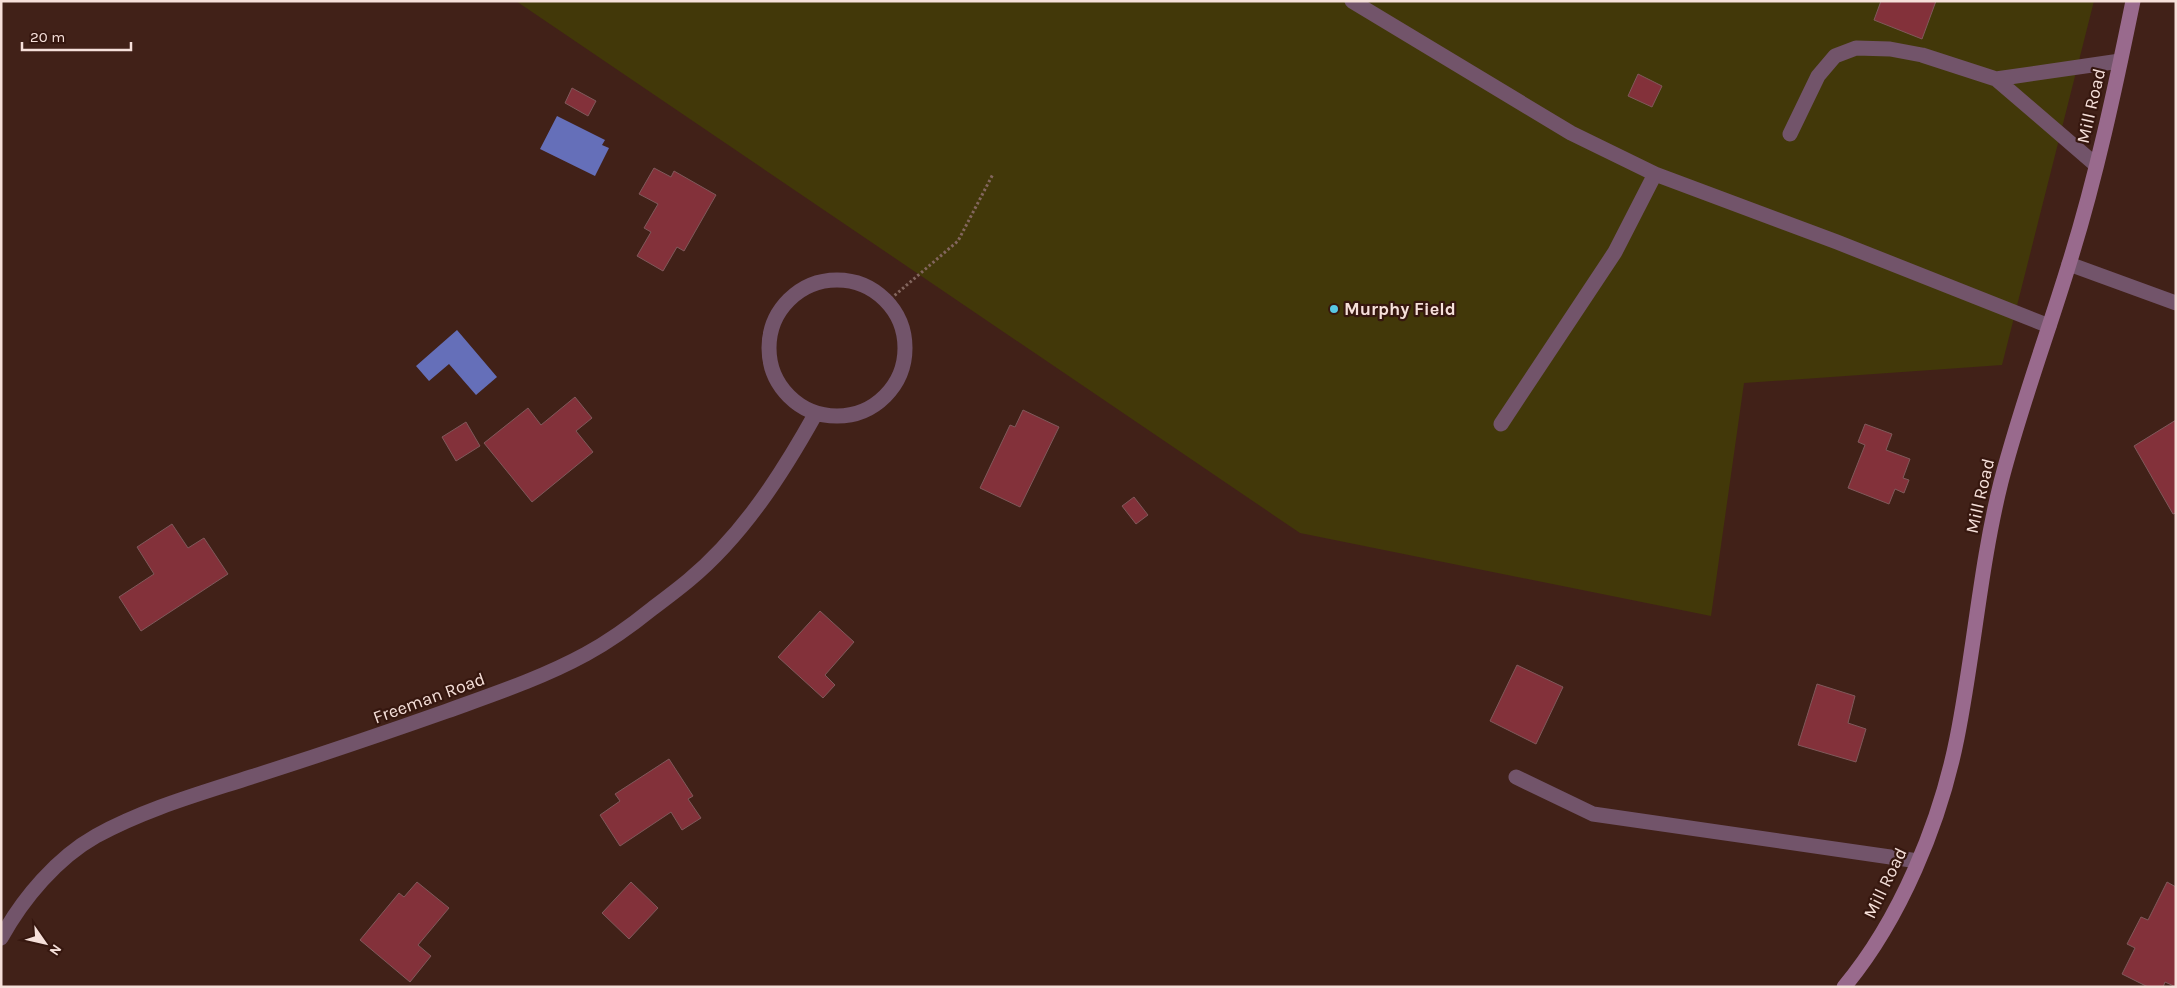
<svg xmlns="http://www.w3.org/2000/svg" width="2177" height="988" font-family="Karla,sans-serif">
  <rect width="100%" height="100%" fill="#412118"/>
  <path fill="#423809" d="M516 1H2094L2002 365 1744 383 1711 616 1300 533Z"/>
  <path fill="#656fb9" d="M557 116 605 140 602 145 609 148 595 176 540 149Z
    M457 330 497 377 476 395 449 364 429 381 416 366Z"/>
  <path fill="#83313a" stroke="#80595b" d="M1881 1H1936L1922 39 1874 20Z
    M1638 74 1662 86 1652 107 1628 96Z
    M572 88 596 101 588 116 565 103Z
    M654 168 671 177 674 171 716 195 684 251 677 247 663 271 637 256 651 232 644 228 658 204 639 194Z
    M575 397 592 418 576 431 593 452 532 502 484 443 528 408 541 425Z
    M1023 410 1059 427 1020 507 980 488 1010 425 1015 427Z
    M2176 420V513L2173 514 2134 446Z
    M466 422 480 446 456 461 442 437Z
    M1865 424 1892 434 1886 450 1910 459 1903 478 1909 480 1904 493 1895 489 1889 504 1848 488 1865 445 1858 442Z
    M1134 497 1148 515 1136 524 1122 506Z
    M172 524 188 548 204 538 228 574 141 631 119 597 154 574 137 547Z
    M820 611 854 642 825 675 835 685 823 698 778 657Z
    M1517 665 1563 687 1536 744 1490 721Z
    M1817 684 1855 696 1848 723 1866 729 1856 762 1798 745Z
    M669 759 693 796 688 799 701 818 682 830 671 812 620 846 600 815 620 801 615 794Z
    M417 882 449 908 418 945 431 956 410 982 360 940 399 893 404 897Z
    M631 882 658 908 629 939 602 913Z
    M2167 882 2176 887V987L2165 982 2163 987H2148L2122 974 2135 948 2127 944 2141 917 2148 920Z"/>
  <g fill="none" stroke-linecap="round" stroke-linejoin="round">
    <path stroke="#83665e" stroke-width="3" stroke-dasharray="2.5 2.5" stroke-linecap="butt" d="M887 302 958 241 993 174"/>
    <path stroke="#72546a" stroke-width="15" d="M1352 1 1571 133 1655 174 1837 242 2049 326
      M1996 79 2120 61
      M1790 134 1818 76 1835 56 1856 48 1890 49 1922 55 1996 79 2096 165
      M1501 424 1615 252 1655 174
      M1516 777 1593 814 1918 861"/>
    <path stroke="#72546a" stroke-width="15" d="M2069 264 2176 303
      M769 348a68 68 0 1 1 136 0a68 68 0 1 1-136 0Z
      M1 938C23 898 57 858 96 836 145 809 199 794 251 777 317 756 382 734 447 711 494 694 542 678 586 654 610 641 632 625 653 608 665 599 677 590 689 580 743 535 782 474 816 413"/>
    <path stroke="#996a8d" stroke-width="15" d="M1844 987C1900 920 1940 823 1957 738 1974 653 1980 566 2001 482 2020 408 2047 336 2069 264 2096 178 2115 89 2133 1"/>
  </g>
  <circle fill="#58c8e4" stroke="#36170f" stroke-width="2" cx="1334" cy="309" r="5"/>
  <g text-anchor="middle" stroke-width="4.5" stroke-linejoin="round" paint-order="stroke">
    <g font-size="18" fill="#f6e0da" stroke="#36170f">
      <text transform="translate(2091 106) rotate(-77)" y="6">Mill Road</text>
      <text transform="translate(1980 496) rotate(-77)" y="6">Mill Road</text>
      <text transform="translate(429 698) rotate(-20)" y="6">Freeman Road</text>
      <text transform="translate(1885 883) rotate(-64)" y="6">Mill Road</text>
    </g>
    <g font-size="18" font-weight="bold" fill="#f6e0da" stroke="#36170f" text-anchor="start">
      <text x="1344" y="315">Murphy Field</text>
    </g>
  </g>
  <rect width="2177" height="988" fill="none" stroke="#f6e0da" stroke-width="5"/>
  <g transform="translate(45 943) rotate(124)" stroke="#36170f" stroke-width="4" paint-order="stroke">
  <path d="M0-4L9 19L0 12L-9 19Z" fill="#f6e0da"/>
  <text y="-8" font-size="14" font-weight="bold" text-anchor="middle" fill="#f6e0da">N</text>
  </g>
  <path d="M22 42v8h109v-8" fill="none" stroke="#f6e0da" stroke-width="2.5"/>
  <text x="30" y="42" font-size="15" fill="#f6e0da" stroke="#36170f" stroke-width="4" paint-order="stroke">20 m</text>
</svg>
